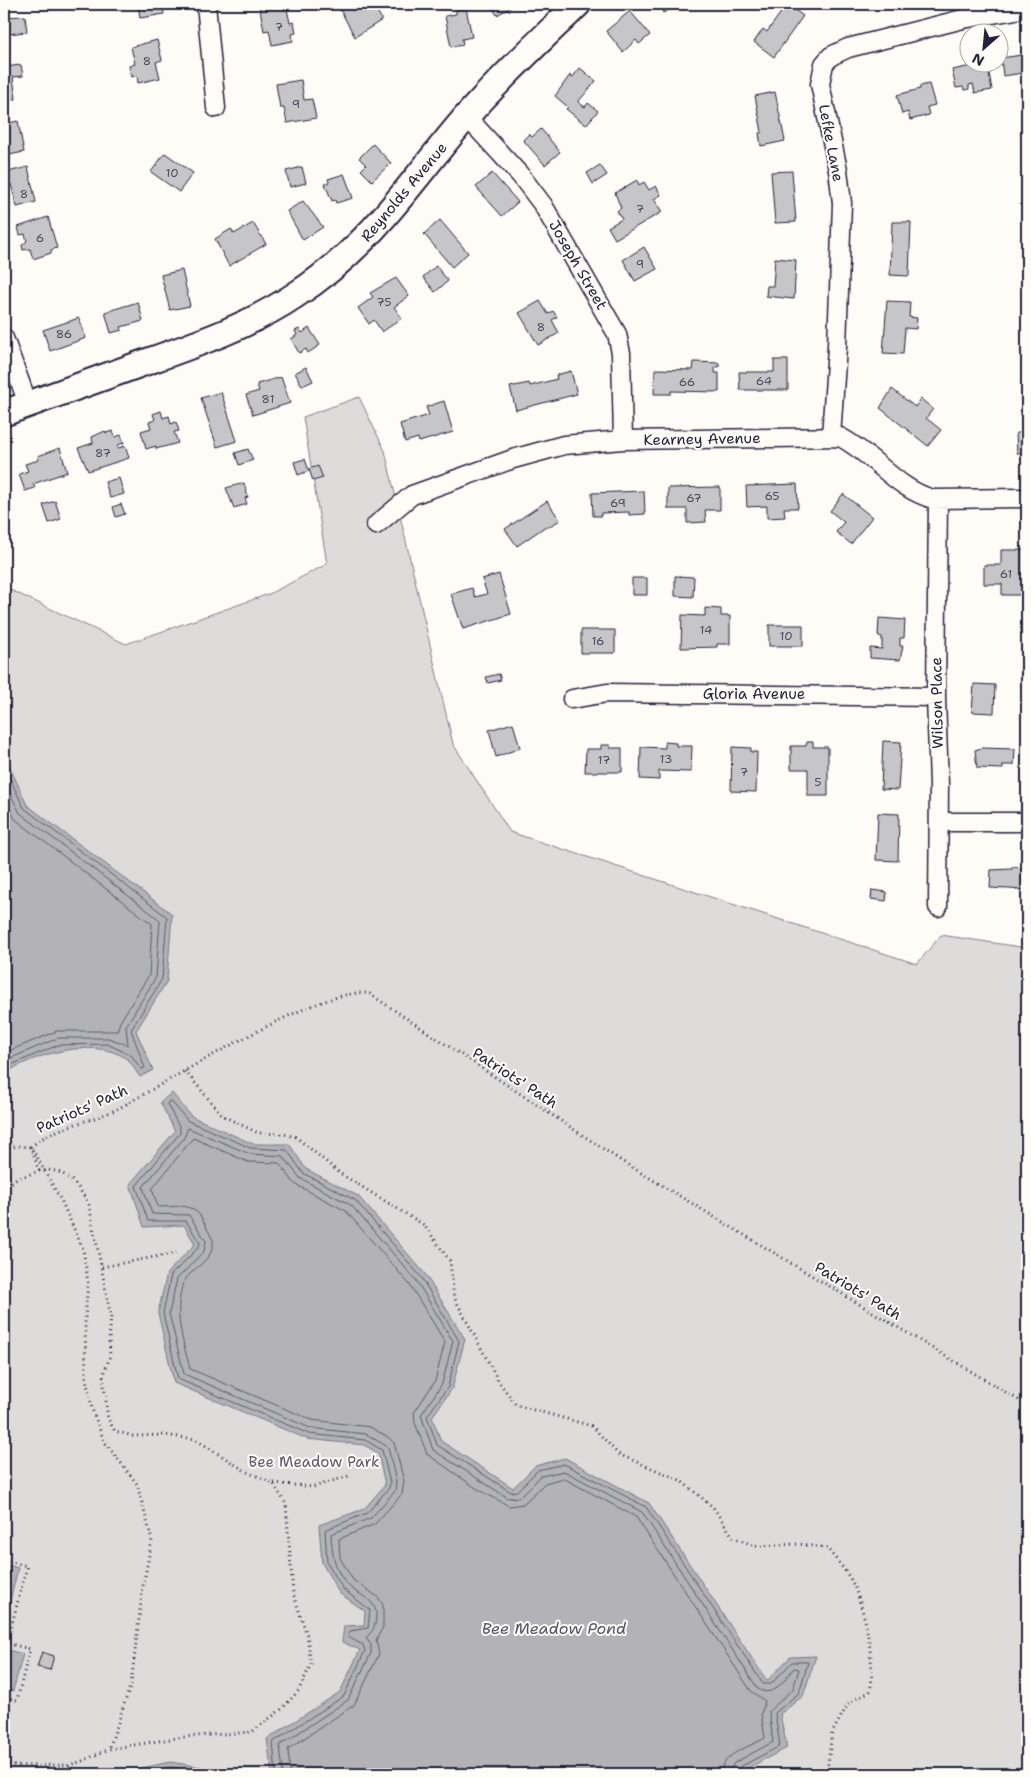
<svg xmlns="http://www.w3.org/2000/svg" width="1031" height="1778" font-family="'Shantell Sans',sans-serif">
  <rect width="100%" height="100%" fill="#fdfcf7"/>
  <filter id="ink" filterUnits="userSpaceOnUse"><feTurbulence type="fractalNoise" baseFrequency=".02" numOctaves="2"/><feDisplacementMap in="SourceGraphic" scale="10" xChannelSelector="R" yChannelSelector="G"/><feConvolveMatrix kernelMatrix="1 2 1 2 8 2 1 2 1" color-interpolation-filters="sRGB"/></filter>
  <g filter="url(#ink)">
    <path fill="#dddcdb" stroke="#807f8b" d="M359 397 385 451 453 744 510 832 917 964 941 935 1027 948V1774H4V587L126 644 269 594 327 564 303 417Z"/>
    <path fill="#b2b2b7" stroke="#787885" d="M4 754 27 805 172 914 167 981 136 1031 153 1070 140 1077C136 1072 132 1063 127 1059 95 1036 34 1054 4 1074Z
      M172 1093 191 1116 253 1144H289L306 1169 358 1196 425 1274 465 1339 452 1389 432 1417 441 1441 513 1488 535 1466 565 1458 649 1503 767 1681 790 1657 816 1656 803 1696 780 1714 787 1748 736 1774H272L267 1739 340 1692 360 1650 342 1642 344 1626 364 1625 365 1611 339 1593 322 1563 319 1525 364 1509 385 1485 378 1453 364 1445 307 1439 174 1383 158 1313 167 1273 195 1244 184 1225 144 1227 130 1184 175 1131 160 1102Z
      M4 1564 18 1568 4 1626Z
      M4 1649 23 1654 13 1691 4 1689Z
      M170 1762 245 1774H113Z"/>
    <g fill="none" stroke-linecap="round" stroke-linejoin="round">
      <path stroke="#5c5c6d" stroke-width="1" d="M4 766 24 808 167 917 162 979 131 1030 145 1068 141 1069 131 1055 107 1044 58 1045 4 1068
        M4 781 20 813 160 920 156 977 126 1026 128 1045 108 1038H58L4 1061
        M4 798 15 819 152 924 149 975 120 1022 117 1031H57L4 1053
        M136 1774 171 1767 214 1774
        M276 1774 273 1742 344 1696 365 1651 363 1645 348 1637 350 1631 368 1628 370 1610 343 1589 327 1562 325 1530 367 1513 389 1488 390 1483 382 1450 365 1440 309 1434 178 1379 163 1313 171 1275 198 1248 200 1243 186 1221H148L136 1186 180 1133V1128L167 1104 170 1100 188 1121 251 1148 287 1150 303 1173 355 1200 421 1277 459 1341 448 1387 427 1416 437 1445 511 1492 517 1491 538 1470 564 1464 646 1507 763 1684H771L792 1662H808L799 1693 775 1713 780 1746 738 1768 735 1774
        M283 1774 280 1745 348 1700 371 1653V1645L366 1638C372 1631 375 1629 376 1618 378 1598 359 1597 348 1585 334 1571 332 1552 331 1534L371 1518 395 1491 396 1482 388 1447 366 1434 310 1428 184 1374 169 1313 177 1279 204 1251 206 1241 189 1215 152 1214 143 1187 184 1138 188 1128 250 1154 283 1156 300 1178 351 1205 416 1280 453 1341 442 1384 421 1415 433 1450 508 1498 520 1497 541 1476 564 1471 642 1512 758 1689C774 1699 785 1678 794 1668L799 1669 793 1689 769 1711 773 1742 734 1763 728 1774
        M290 1774 288 1749 354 1705 379 1654 376 1640 383 1627V1605L378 1597 353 1580 340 1558 339 1539 375 1524 402 1494 404 1481 394 1443 388 1437 370 1427 312 1420 190 1369C183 1341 173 1313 183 1284 190 1267 215 1262 213 1240L200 1215 193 1209 183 1206 158 1207 152 1189 193 1138 248 1162 279 1163 295 1184 346 1211 410 1285 445 1342 435 1381 414 1413 415 1423 427 1454 476 1488 509 1506 523 1504 545 1483 563 1478 636 1517 751 1691 765 1701 761 1714 765 1738C749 1748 722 1752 721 1774"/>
    </g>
    <path fill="#c6c6c8" stroke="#22223b" d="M138 4H163L164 14 140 18Z
      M259 4H286L290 23 294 22 296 33 292 34 293 41 272 45 269 30 264 31Z
      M337 4H373L382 20 355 37Z
      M490 4H517L497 15Z
      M659 4H680L663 13Z
      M787 4 803 16 774 57 754 42 763 29 767 32Z
      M466 8 472 37 462 39 463 45 451 47 445 16 456 14V10Z
      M630 11 650 35 639 44 636 40 623 52 606 31Z
      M25 16 27 32 8 34 9 51 4 52V17Z
      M157 40 162 60 156 62 160 78 138 83 137 75 132 77 129 66 135 64 131 47Z
      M1027 47V89H1025L1023 73 1003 76 1001 58 1022 55V48Z
      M977 62H987L992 90 975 93 973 84 969 85V89L964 90 963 87 956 88 952 70 977 65Z
      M21 65 23 76 13 77 16 99 4 100V67Z
      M580 68 596 81 578 102 585 107 588 103 598 111 586 125 566 109 568 107 555 96 570 75 572 78Z
      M301 80 304 100 312 99 316 118 287 123 284 108H280L276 84Z
      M929 84 935 105 927 107 929 115 910 120 908 112 902 114 897 95 920 89V86Z
      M775 92 785 141 761 146 759 133 762 132 755 96Z
      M18 121 24 152 4 156V124Z
      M541 129 560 152 545 165 523 140 529 134 532 137Z
      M373 144 391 163 372 181 361 170 366 165 359 158Z
      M165 153 193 173 179 192 151 172Z
      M600 165 607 175 593 184 587 173Z
      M28 167 36 202 17 207 11 184 6 185 4 173Z
      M302 167 306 183 290 187 286 171Z
      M792 171 796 222 775 223 771 172Z
      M492 173 518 202 502 216 476 187Z
      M344 174 353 198 336 203 335 200 332 201 325 184 329 182 328 179Z
      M637 180 639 185 644 182 649 190 656 186 661 195 654 199 662 212 615 239 608 227 622 219 617 211 621 208 615 193Z
      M303 201 323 227 303 240 287 211Z
      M48 217 57 248 51 250V253L33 259 30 249 23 250 22 245 27 241 25 234 20 235 18 227Z
      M440 220 468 253 452 267 424 234Z
      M892 222H911L909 276 890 275Z
      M253 223 266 244 229 266 215 239 231 229 234 234Z
      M644 247 657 269 635 281 623 260Z
      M775 258 796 260 794 299 766 296 767 286H773Z
      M436 266 448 281 435 292 423 277Z
      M182 270 190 306 170 310 161 275Z
      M396 278 409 296 394 307 402 318 382 332 374 320 369 324 358 308 373 297 370 293Z
      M540 301 548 314 553 311 557 317 552 320 559 333 538 345 519 313Z
      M887 301 910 302 909 317 917 318 916 329 905 328 903 354 883 353Z
      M138 302 143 321 121 327 122 330 111 333 105 312Z
      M79 318 86 338 50 351 43 330Z
      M309 328 320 345 308 353 306 349 299 353 291 339 297 335 295 331 299 329 302 333Z
      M774 360H788V390H740L739 372H774Z
      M694 362 719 363V367H715V373H719V392L671 391V394H654L655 369 693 370Z
      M306 367 313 381 302 386 295 373Z
      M571 371 577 394 516 410 510 387 529 383 530 386 557 379 556 375Z
      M281 377 290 403 253 415 246 395 259 391 257 384Z
      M892 389 915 407 921 399 933 409 926 418 941 430 928 446 880 408Z
      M221 392 237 441 217 447 201 398Z
      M444 401 453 432 419 442 418 438 405 442 400 424 429 415 426 407Z
      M161 411 163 418 169 416 171 424 176 422 179 431 174 432 178 443 156 449V446L146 449 141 431 151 428 149 422 155 420 153 414Z
      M105 431 106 433 113 431 115 437 121 435 124 443 117 445 118 448 125 446 129 458 88 471 78 448 93 443 92 437Z
      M1016 433H1027V455L1025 453H1017Z
      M60 448 67 472 33 484 35 488 25 491 19 474 28 471 25 464 39 460 38 456Z
      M248 449 253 460 239 465 235 453Z
      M305 459 309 471 298 475 294 462Z
      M318 466 323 478 313 481 309 469Z
      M119 478 124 494 110 498 105 482Z
      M244 483 248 497 245 498 247 504 234 508 226 488Z
      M797 484 798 508H784L785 517 767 518V506L747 507 746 486Z
      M720 487V510H705L706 522 687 523V509H668V488Z
      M644 491 645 514 629 515V512L601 513V516H593L592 493Z
      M843 494 872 517 851 544 836 532 844 522 830 511Z
      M55 501 61 519 49 523 43 505Z
      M547 501 560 520 547 528 546 526 517 546 505 529Z
      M121 504 125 514 116 517 113 507Z
      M1001 550H1027V595H1002V584H984V565H1001Z
      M499 574 511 614 463 629 451 594 472 588 475 597 487 594 482 579Z
      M675 576 694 577 693 597 675 596Z
      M632 578H647V595H632Z
      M705 608 721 609V616H730V644H717V647L681 648 682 615 705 616Z
      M879 618 905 620 904 638H900V646H903L900 660 870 658V648L882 649V637L878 636Z
      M769 625H803V646H769Z
      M581 630H615V653H581Z
      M499 674 501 680 488 683 486 677Z
      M974 684 995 685 994 713 972 712Z
      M513 723 520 748 496 757 489 730Z
      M883 741 901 742 898 790 881 789Z
      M665 742 676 743V746H692L691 772 659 771V780L640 779 641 747 665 748Z
      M807 742H813V747H828V796H808V769H791V746H806Z
      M601 745H610V748H622V772H585L586 749H601Z
      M732 747 751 748V752H757L756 792 731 791Z
      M981 748 1015 749 1014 765H1003V769L977 768 975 750Z
      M878 813 899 814 898 861 876 860Z
      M1012 867 1027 868V890L990 888 991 870 1012 869Z
      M872 890 887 892 886 901 871 899Z
      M42 1652 54 1656 50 1670 37 1667Z"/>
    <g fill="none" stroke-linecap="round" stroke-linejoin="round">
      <g stroke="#22223b" stroke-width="21">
        <path id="street" d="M206 4 216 108
          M467 117 521 176 543 205 617 334 621 353 623 440
          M4 338 28 404
          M831 437 837 347 842 203 838 170 820 84 824 64 831 56 848 48 963 19 1027 8
          M938 499 936 697 939 785 938 907
          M376 525 412 495 513 459 564 445 623 440 840 437C875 455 896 489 933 499L1027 498
          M572 699 607 693 936 697
          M939 822H1027"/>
      </g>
      <g stroke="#22223b" stroke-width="29">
        <path id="secondary" d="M4 413C51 396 99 379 146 362 197 344 249 326 294 296 372 246 408 184 466 117 501 77 540 41 578 4"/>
      </g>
      <path stroke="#22223b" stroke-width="3" stroke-dasharray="1 4" stroke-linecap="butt" d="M185 1071 223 1116 258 1133 284 1134 296 1137 341 1174 424 1225 450 1261 454 1297 499 1382 516 1405 592 1426 618 1454 680 1480 713 1507 733 1537 755 1546 799 1544 827 1548C836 1560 848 1572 854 1586 865 1611 876 1664 870 1691L848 1704 832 1733 827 1771 825 1774
        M4 1149 18 1146 31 1147 61 1200 83 1249 88 1282 85 1319 86 1378 92 1409 104 1441 137 1484 152 1540 143 1586 131 1684 109 1749
        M39 1171C64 1166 78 1184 89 1205L111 1317 109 1340 110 1356 103 1377 108 1419 115 1431 133 1436 164 1435 195 1439 247 1472 273 1483 286 1504 293 1593 307 1635 311 1664 299 1690 283 1708 252 1732 183 1737 109 1749 80 1762 69 1765 60 1774
        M4 1189 16 1179 39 1171 31 1147C53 1126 89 1123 117 1109 162 1086 327 981 370 994L623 1162 1027 1405
        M102 1267 176 1253
        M274 1483 313 1487 349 1476
        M4 1560 27 1566 7 1643 30 1649 17 1700 4 1697
        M4 1762 15 1766 68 1765"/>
      <use href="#street" stroke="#fdfcf7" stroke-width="18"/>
      <use href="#secondary" stroke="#fdfcf7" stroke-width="25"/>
    </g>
  </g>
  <g text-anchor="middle" stroke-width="4" stroke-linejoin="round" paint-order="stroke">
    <g font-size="12" fill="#4b4b5e">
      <text x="279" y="31">7</text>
      <text x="147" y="65">8</text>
      <text x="296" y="108">9</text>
      <text x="172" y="177">10</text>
      <text x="24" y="198">8</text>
      <text x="640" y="213">7</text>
      <text x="40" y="242">6</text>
      <text x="640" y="268">9</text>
      <text x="384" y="306">75</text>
      <text x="541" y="331">8</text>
      <text x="64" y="338">86</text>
      <text x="764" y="385">64</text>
      <text x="687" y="386">66</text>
      <text x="268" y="403">81</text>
      <text x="103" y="457">87</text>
      <text x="772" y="500">65</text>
      <text x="694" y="502">67</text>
      <text x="618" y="507">69</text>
      <text x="1006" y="578">61</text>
      <text x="706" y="634">14</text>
      <text x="786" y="640">10</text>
      <text x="598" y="645">16</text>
      <text x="666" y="763">13</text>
      <text x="604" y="764">17</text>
      <text x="744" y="776">7</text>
      <text x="818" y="786">5</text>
    </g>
    <g font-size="15" fill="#22223b" stroke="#fdfcf7">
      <text transform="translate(831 143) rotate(79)" y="5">Lefke Lane</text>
      <text transform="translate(404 192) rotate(-50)" y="5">Reynolds Avenue</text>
      <text transform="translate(578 265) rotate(60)" y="5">Joseph Street</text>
      <text transform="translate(702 439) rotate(-1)" y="5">Kearney Avenue</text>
      <text x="754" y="699">Gloria Avenue</text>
      <text transform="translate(937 703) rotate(-91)" y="5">Wilson Place</text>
      <text transform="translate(515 1078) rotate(33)" y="5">Patriots' Path</text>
      <text transform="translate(82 1109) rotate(-24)" y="5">Patriots' Path</text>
      <text transform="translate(858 1291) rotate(31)" y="5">Patriots' Path</text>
    </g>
    <g font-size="15" fill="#5a5a6b" stroke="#fdfcf7">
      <text x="314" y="1467">Bee Meadow Park</text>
    </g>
    <g font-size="16" font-style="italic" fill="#545466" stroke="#fdfcf7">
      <text x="554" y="1634">Bee Meadow Pond</text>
    </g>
  </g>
  <rect width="1031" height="1778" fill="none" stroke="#fdfcf7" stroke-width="20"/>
  <rect x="10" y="10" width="1011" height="1758" fill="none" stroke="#22223b" stroke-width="2" filter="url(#ink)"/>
  <g transform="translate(984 48) rotate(207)"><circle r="24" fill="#fdfcf7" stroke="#a5a5ac"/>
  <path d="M0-4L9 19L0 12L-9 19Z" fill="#22223b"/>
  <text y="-8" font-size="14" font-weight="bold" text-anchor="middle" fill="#22223b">N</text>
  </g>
</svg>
